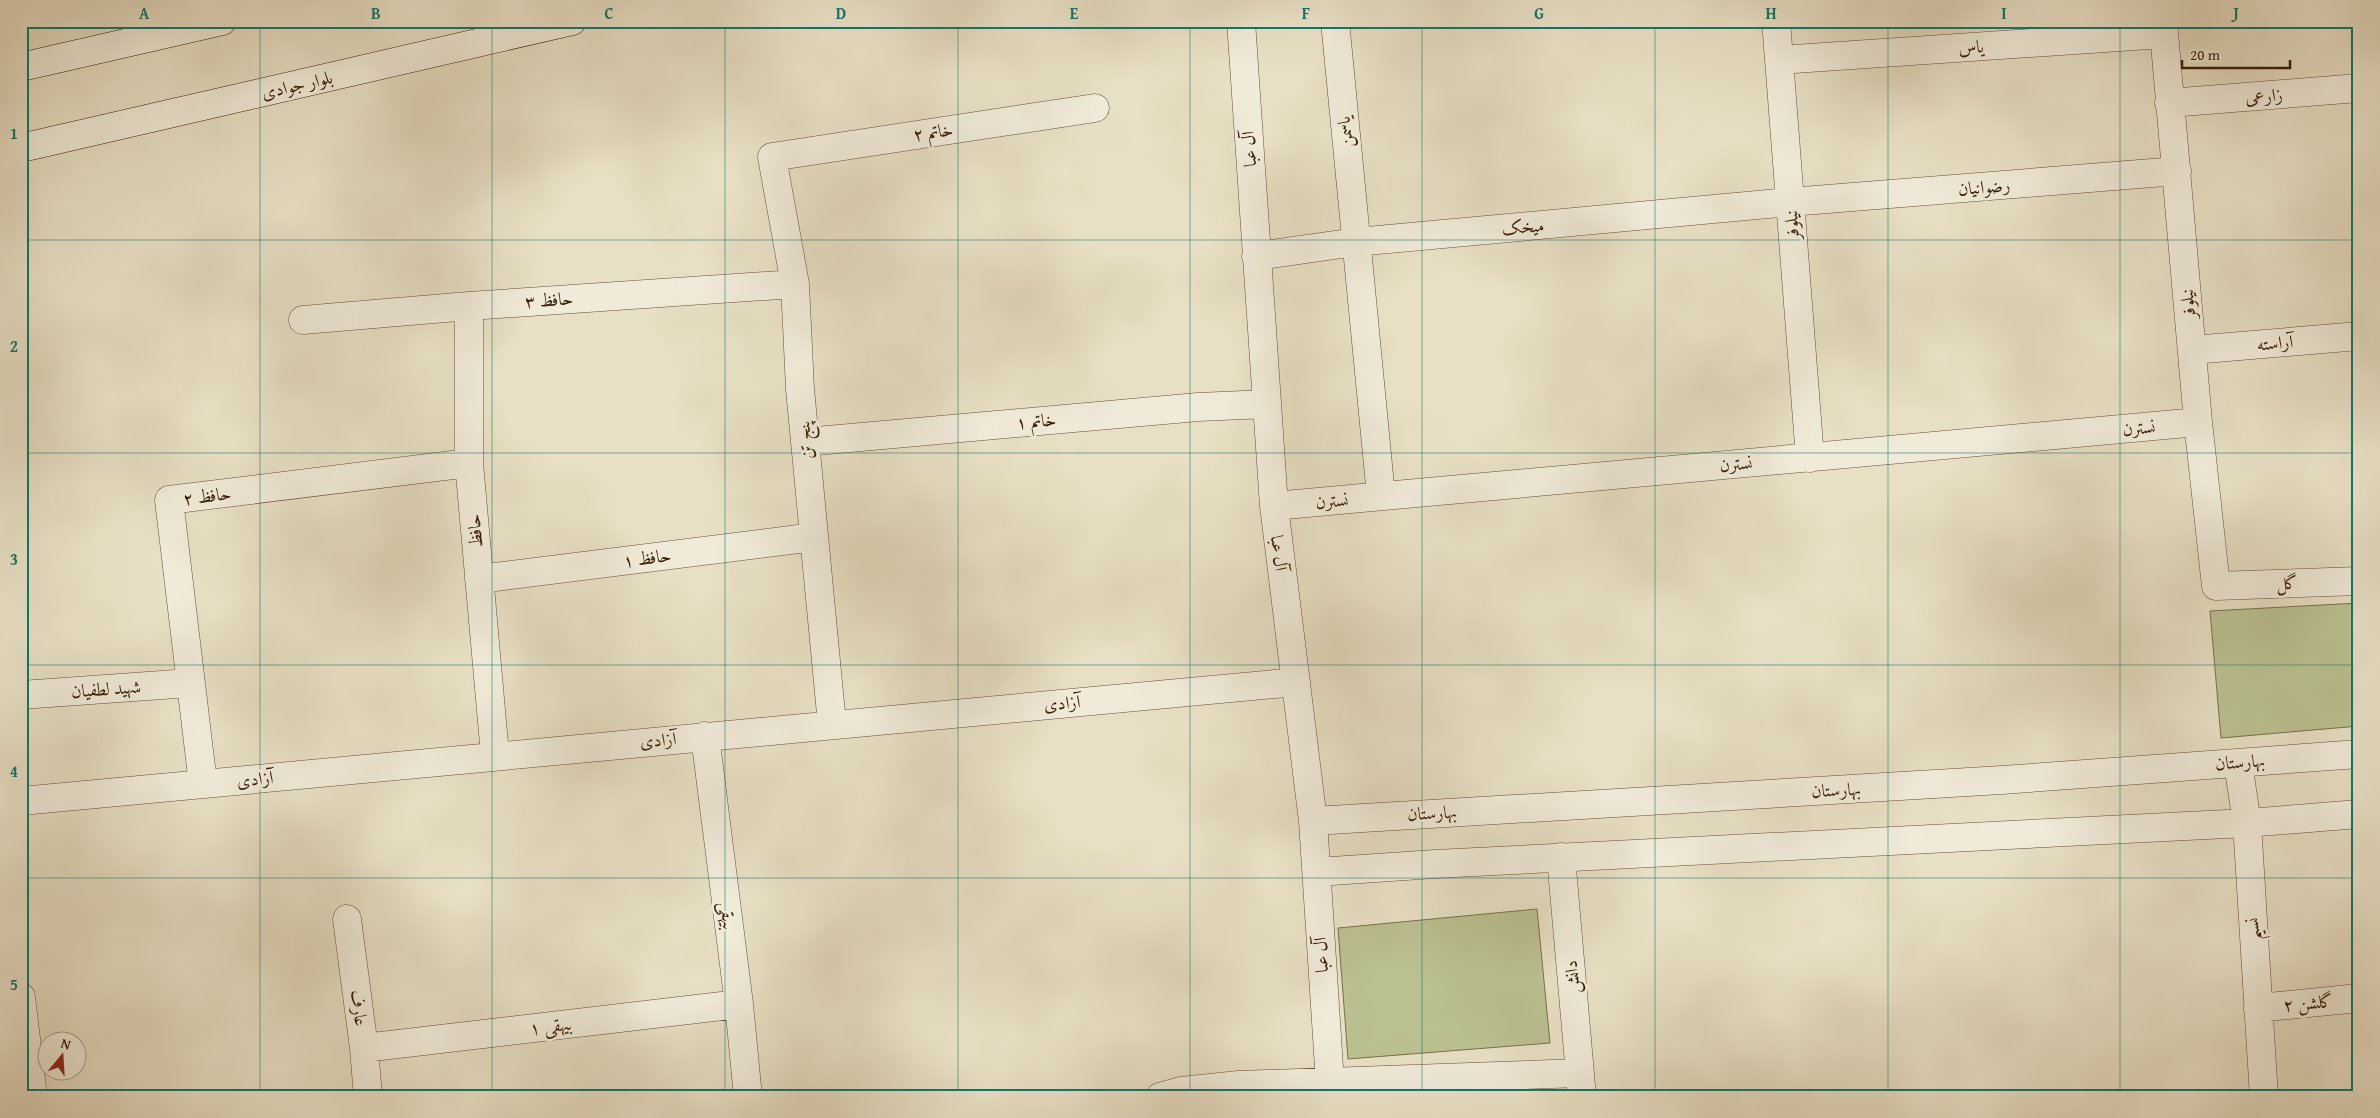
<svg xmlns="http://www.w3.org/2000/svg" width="2380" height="1118" font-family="'Gentium Book Plus',Amiri,serif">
  <rect width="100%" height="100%" fill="#e8e0c5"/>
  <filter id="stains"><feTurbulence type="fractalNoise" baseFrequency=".004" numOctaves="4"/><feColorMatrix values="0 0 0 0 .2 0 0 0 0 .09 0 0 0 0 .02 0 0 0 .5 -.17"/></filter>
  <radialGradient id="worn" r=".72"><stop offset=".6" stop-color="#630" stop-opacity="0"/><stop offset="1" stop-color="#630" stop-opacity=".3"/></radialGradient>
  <path fill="#bbc191" stroke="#7b6e4b" d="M2359 603V726L2221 738 2210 611Z
    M1537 909 1550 1043 1348 1059 1338 928Z"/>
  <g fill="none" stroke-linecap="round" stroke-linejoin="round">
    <g stroke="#664d35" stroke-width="29">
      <path id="street" d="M1241 21 1274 506 1313 821 1330 1083
        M1335 21 1381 496
        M1776 21 1810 458
        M2163 21 2198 422 2216 586 2359 581
        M1779 60 2164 34
        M2169 103 2359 88
        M1256 256 1356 242 1790 202 2177 171
        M469 306V463L495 755
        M303 320 469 306 795 284
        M2192 350 2359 336
        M805 442 1198 407 1267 404
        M1274 506 2198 422
        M479 579 814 537
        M21 695 190 683
        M832 724 800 389 795 284 772 157 1095 108
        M705 736 739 1004 748 1097
        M2238 763 2247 823 2264 1097
        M203 784 169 500 469 463
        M21 801 1296 682
        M1313 821 2002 780 2359 754
        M1561 857 1582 1097
        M1317 872 1435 864 2247 823 2359 814
        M347 919 364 1048 368 1097
        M21 997 33 1097
        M2258 1008 2359 998
        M364 1048 739 1004
        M1160 1097 1181 1091 1239 1085 1580 1073"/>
    </g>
    <g stroke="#3b1c05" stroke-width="29">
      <path id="secondary" d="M21 67 222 21
        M21 148 572 21"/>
    </g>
    <use href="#street" stroke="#f0ebd9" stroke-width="28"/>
    <use href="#secondary" stroke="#f0ebd9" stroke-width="28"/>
  </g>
  <path fill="none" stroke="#0f766e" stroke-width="1" stroke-opacity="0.55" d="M260 21V1097M492 21V1097M725 21V1097M958 21V1097M1190 21V1097M1422 21V1097M1655 21V1097M1888 21V1097M2120 21V1097M21 240H2359M21 453H2359M21 665H2359M21 878H2359"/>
  <g text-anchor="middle" stroke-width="5" stroke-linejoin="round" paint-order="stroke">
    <g font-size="18" fill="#3b1c05" stroke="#f0ebd9">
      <text transform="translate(1971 47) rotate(-4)" y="6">یاس</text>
      <text transform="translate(297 85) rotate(-13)" y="6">بلوار جوادی</text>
      <text transform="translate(2264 96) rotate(-5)" y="6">زارعی</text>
      <text transform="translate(933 132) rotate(-8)" y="6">خاتم ۲</text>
      <text transform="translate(1345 132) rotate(-96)" y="6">یاسمن</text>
      <text transform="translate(1249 149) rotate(-94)" y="6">آل عبا</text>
      <text transform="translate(1984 187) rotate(-5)" y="6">رضوانیان</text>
      <text transform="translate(1792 225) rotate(-94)" y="6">نیلوفر</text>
      <text transform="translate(1523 227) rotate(-5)" y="6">میخک</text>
      <text transform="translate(549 300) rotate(-4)" y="6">حافظ ۳</text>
      <text transform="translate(2188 304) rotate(-95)" y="6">نیلوفر</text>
      <text transform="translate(2275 343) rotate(-5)" y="6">آراسته</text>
      <text transform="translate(1036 421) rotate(-5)" y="6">خاتم ۱</text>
      <text transform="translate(2139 428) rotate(-5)" y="6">نسترن</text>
      <text transform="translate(805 440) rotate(-96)" y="6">پنج تن</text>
      <text transform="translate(1736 464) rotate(-5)" y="6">نسترن</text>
      <text transform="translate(207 496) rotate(-7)" y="6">حافظ ۲</text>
      <text transform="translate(1332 501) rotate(-5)" y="6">نسترن</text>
      <text transform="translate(475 531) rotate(-95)" y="6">حافظ</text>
      <text transform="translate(1279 553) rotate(83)" y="6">آل عبا</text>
      <text transform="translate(647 558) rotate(-7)" y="6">حافظ ۱</text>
      <text transform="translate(2287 583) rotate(-2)" y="6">گل</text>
      <text transform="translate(106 689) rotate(-4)" y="6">شهید لطفیان</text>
      <text transform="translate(1062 703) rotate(-5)" y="6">آزادی</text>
      <text transform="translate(658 740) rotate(-5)" y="6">آزادی</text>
      <text transform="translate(2240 762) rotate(-4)" y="6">بهارستان</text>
      <text transform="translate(255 779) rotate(-6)" y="6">آزادی</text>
      <text transform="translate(1836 790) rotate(-3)" y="6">بهارستان</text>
      <text transform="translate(1432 813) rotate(-3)" y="6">بهارستان</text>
      <text transform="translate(728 916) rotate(83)" y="6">بیهقی</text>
      <text transform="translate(2253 929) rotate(-93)" y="6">نسیم</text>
      <text transform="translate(1321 955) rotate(-93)" y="6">آل عبا</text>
      <text transform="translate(1572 977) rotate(-95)" y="6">دانش</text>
      <text transform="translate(2308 1003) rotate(-5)" y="6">گلشن ۲</text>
      <text transform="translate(359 1008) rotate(83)" y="6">عارف</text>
      <text transform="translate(551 1026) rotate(-7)" y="6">بیهقی ۱</text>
    </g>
  </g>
  <rect width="2380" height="1118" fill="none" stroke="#e8e0c5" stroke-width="55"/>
  <g transform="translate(62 1056) rotate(18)"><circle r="24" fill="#f0ebd9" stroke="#a89884"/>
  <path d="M0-4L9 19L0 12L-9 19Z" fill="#8f2418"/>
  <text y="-8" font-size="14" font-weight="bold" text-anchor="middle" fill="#3b1c05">N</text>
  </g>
  <path d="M2182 60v8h108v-8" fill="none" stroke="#3b1c05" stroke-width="2.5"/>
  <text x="2190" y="60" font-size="15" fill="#3b1c05" stroke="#f0ebd9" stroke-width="4" paint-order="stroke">20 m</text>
  <rect x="28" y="28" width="2324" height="1062" fill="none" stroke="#0f766e" stroke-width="2"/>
  <g font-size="16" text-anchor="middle" font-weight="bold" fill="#0f766e">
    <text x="144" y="19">A</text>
    <text x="376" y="19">B</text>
    <text x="609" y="19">C</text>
    <text x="841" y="19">D</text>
    <text x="1074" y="19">E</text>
    <text x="1306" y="19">F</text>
    <text x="1539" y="19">G</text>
    <text x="1771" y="19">H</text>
    <text x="2004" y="19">I</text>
    <text x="2236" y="19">J</text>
    <text x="14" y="139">1</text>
    <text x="14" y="352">2</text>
    <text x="14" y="565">3</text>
    <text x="14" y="777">4</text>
    <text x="14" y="990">5</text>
  </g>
  <rect width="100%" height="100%" filter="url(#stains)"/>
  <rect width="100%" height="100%" fill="url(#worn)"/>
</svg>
